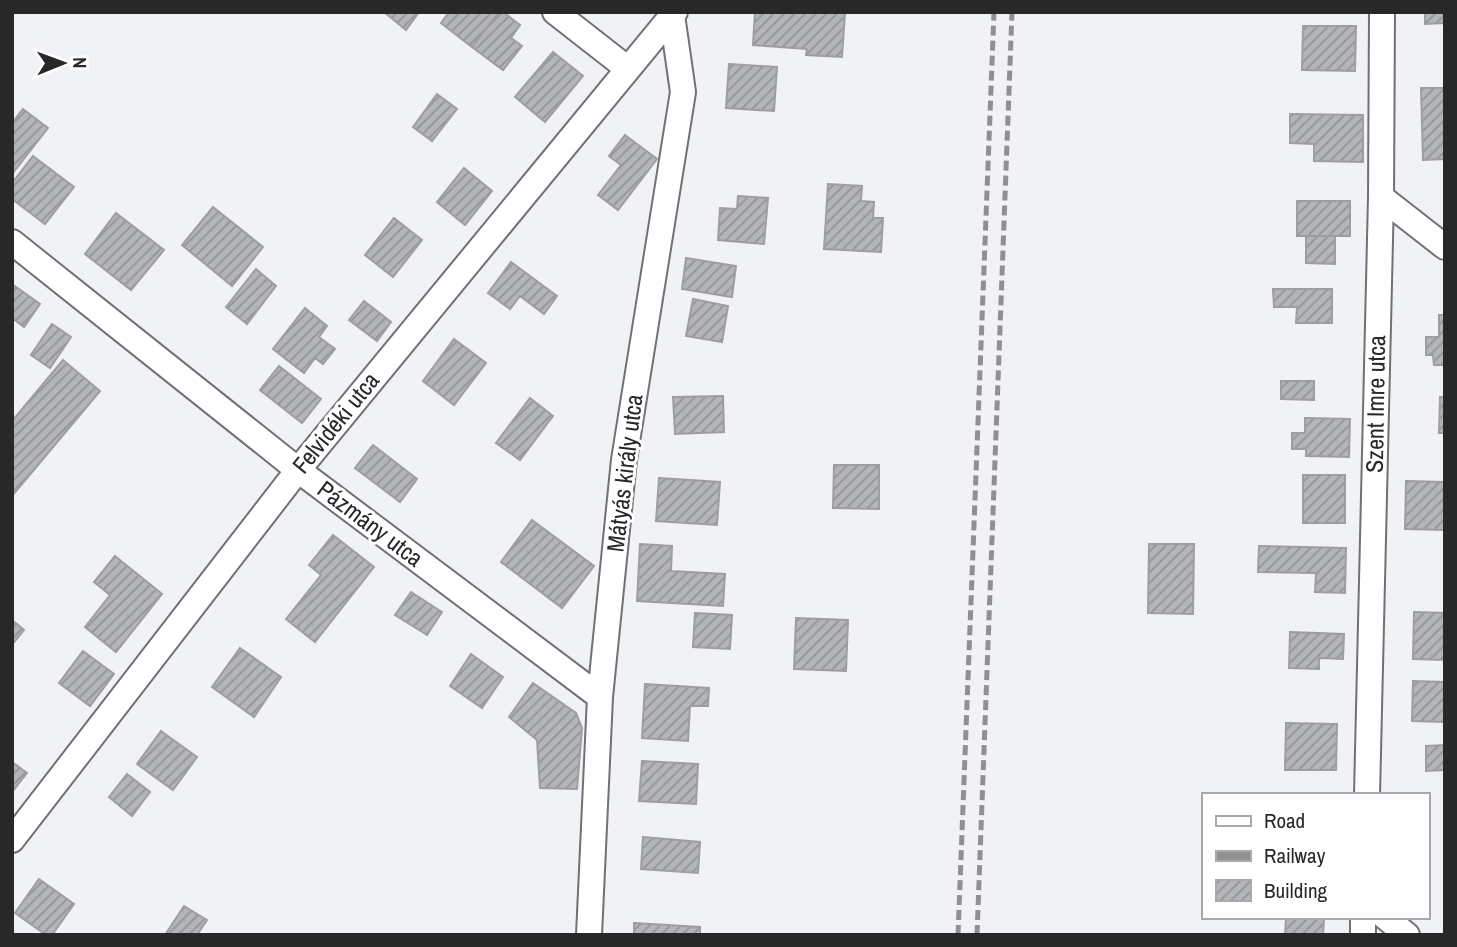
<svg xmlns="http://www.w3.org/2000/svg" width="1457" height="947" font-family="'Archivo Narrow',sans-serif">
  <defs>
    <pattern id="building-hatch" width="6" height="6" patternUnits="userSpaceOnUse" patternTransform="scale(1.75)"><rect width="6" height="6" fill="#b4b5b9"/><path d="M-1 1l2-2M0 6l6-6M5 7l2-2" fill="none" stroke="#929396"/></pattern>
  </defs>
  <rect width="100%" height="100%" fill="#f1f2f5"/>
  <path fill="url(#building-hatch)" stroke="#9d9ea1" stroke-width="2" d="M384 12H419L406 30Z
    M449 12H499L472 47 441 23Z
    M499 12H503L520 25 511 38 522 46 503 70 472 47Z
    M755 12 845 13 842 57 806 55 807 49 753 45Z
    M1425 12H1445V23L1425 24Z
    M1303 26H1356L1355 71 1302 70Z
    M553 52 583 76 545 122 515 97Z
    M729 64 777 67 774 111 726 108Z
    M1421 88H1445V159L1423 160Z
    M437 94 457 109 432 141 413 127Z
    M23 109 48 128 12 174V123Z
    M1290 114 1363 115V162L1314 161V144L1290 143Z
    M625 135 657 159 618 210 598 195 621 165 609 156Z
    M33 156 74 187 45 224 12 199V183Z
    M464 168 492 191 465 225 437 202Z
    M828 184 862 186 861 201 874 202 873 218H883L881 252 824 249Z
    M738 196 768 198 764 244 718 240 720 208 737 209Z
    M1297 201H1350V236H1297Z
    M213 207 263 247 232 286 182 245Z
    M116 213 164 250 131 290 85 254Z
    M394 218 422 240 393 277 365 255Z
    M1306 236H1335V264L1306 263Z
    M686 258 736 266 732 297 682 289Z
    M511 262 557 296 544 314 520 296 510 309 488 293Z
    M256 269 276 286 247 324 226 307Z
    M12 284 40 304 24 327 12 318Z
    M1273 289H1332V323H1296L1297 307H1274Z
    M693 299 728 306 722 342 686 336Z
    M364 301 391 322 377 341 349 320Z
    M305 308 327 326 319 337 335 349 323 364 315 358 304 373 273 349Z
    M1439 315H1445V365H1434L1433 355H1426V337H1439Z
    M52 324 71 337 50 368 31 355Z
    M454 339 486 363 454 405 423 381Z
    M63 360 100 391 12 496V421Z
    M279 366 321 399 302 423 260 390Z
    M1281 381H1314V400L1281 399Z
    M723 396 724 432 675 434 673 397Z
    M1440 397H1445V433H1439Z
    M530 398 553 416 520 460 496 443Z
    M1305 418 1350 419 1349 457 1306 456V449H1292V433H1305Z
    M373 445 417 479 400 502 355 468Z
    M834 465H879V509L833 508Z
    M1303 475H1345V523H1303Z
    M659 478 720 482 717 525 656 521Z
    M1406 481 1445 482V530L1405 529Z
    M532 520 594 566 562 608 501 562Z
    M333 535 374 567 315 642 286 619 321 575 309 565Z
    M640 544 672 546 671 571 725 574 723 606 637 601Z
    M1149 544H1194L1193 614 1148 613Z
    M1259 546 1346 548 1345 593 1315 592 1316 573 1258 572Z
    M115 556 162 594 116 652 85 627 110 595 94 582Z
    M411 592 442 612 427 635 395 615Z
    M1414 612 1445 613V660L1413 659Z
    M695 613 732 615 730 649 693 647Z
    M796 618 848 620 846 671 794 669Z
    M12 620 24 630 12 645Z
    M1290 632 1344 634 1343 659 1319 658V669L1289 668Z
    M240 648 281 677 254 717 212 687Z
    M83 651 114 674 90 706 59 683Z
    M471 654 503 677 482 708 450 686Z
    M1413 681 1445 682V722L1412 721Z
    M533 683 576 713 582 728 577 789 540 788 537 740 509 717Z
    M645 684 709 688 708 706H690L688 741 642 738Z
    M1286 723 1337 724 1336 770H1285Z
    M161 731 197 757 173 790 137 764Z
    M1445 745V770L1426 771V746Z
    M642 761 698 764 696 804 639 801Z
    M12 762 27 773 12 792Z
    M127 774 150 792 132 816 109 797Z
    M643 837 700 842 698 873 641 869Z
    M39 879 74 904 52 935H46L15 913Z
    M184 906 207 920 197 935H165Z
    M1286 918H1324L1323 935H1264H1285Z
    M634 923 700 927V935H634Z"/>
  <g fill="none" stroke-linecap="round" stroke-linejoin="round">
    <g stroke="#707174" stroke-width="28">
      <path id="street" d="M555 12 628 69
        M1381 197 1445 247
        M12 242 298 470 600 697
        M1367 795 1381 197 1382 12
        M12 840 298 470 675 12
        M1385 917 1407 935
        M589 935 600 697 624 460 683 92 672 15
        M1363 935V917"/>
    </g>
    <use href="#street" stroke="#fff" stroke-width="24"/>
    <path stroke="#909092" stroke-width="5" stroke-dasharray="10 5" stroke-linecap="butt" d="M958 935 994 12
      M977 935 1012 12"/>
  </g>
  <g text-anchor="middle" stroke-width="6" stroke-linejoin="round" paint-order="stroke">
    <g font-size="24" fill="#282829" stroke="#fff">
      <text transform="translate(1376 404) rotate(-89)" y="8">Szent Imre utca</text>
      <text transform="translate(336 423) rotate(-51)" y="8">Felvidéki utca</text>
      <text transform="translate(625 473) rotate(-83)" y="8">Mátyás király utca</text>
      <text transform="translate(370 524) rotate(37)" y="8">Pázmány utca</text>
    </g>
  </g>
  <rect width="1457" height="947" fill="none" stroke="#282829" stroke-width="28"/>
  <rect x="1202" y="793" width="228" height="126" fill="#ffffff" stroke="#a9a9a9" stroke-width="2"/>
  <rect x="1216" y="816" width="35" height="10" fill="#ffffff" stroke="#a9a9a9" stroke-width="2"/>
  <text x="1264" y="828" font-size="21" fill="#282829">Road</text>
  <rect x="1216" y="851" width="35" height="10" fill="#909092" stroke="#a9a9a9" stroke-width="2"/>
  <text x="1264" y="863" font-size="21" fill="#282829">Railway</text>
  <rect x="1216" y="880" width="35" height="21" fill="url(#building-hatch)" stroke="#a9a9a9" stroke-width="2"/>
  <text x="1264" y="898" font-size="21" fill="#282829">Building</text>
  <g transform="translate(63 63) rotate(89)" stroke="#ffffff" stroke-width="5" paint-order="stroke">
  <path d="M0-5L12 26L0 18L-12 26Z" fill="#282829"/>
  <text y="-10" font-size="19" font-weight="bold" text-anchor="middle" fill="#282829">N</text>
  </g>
</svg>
